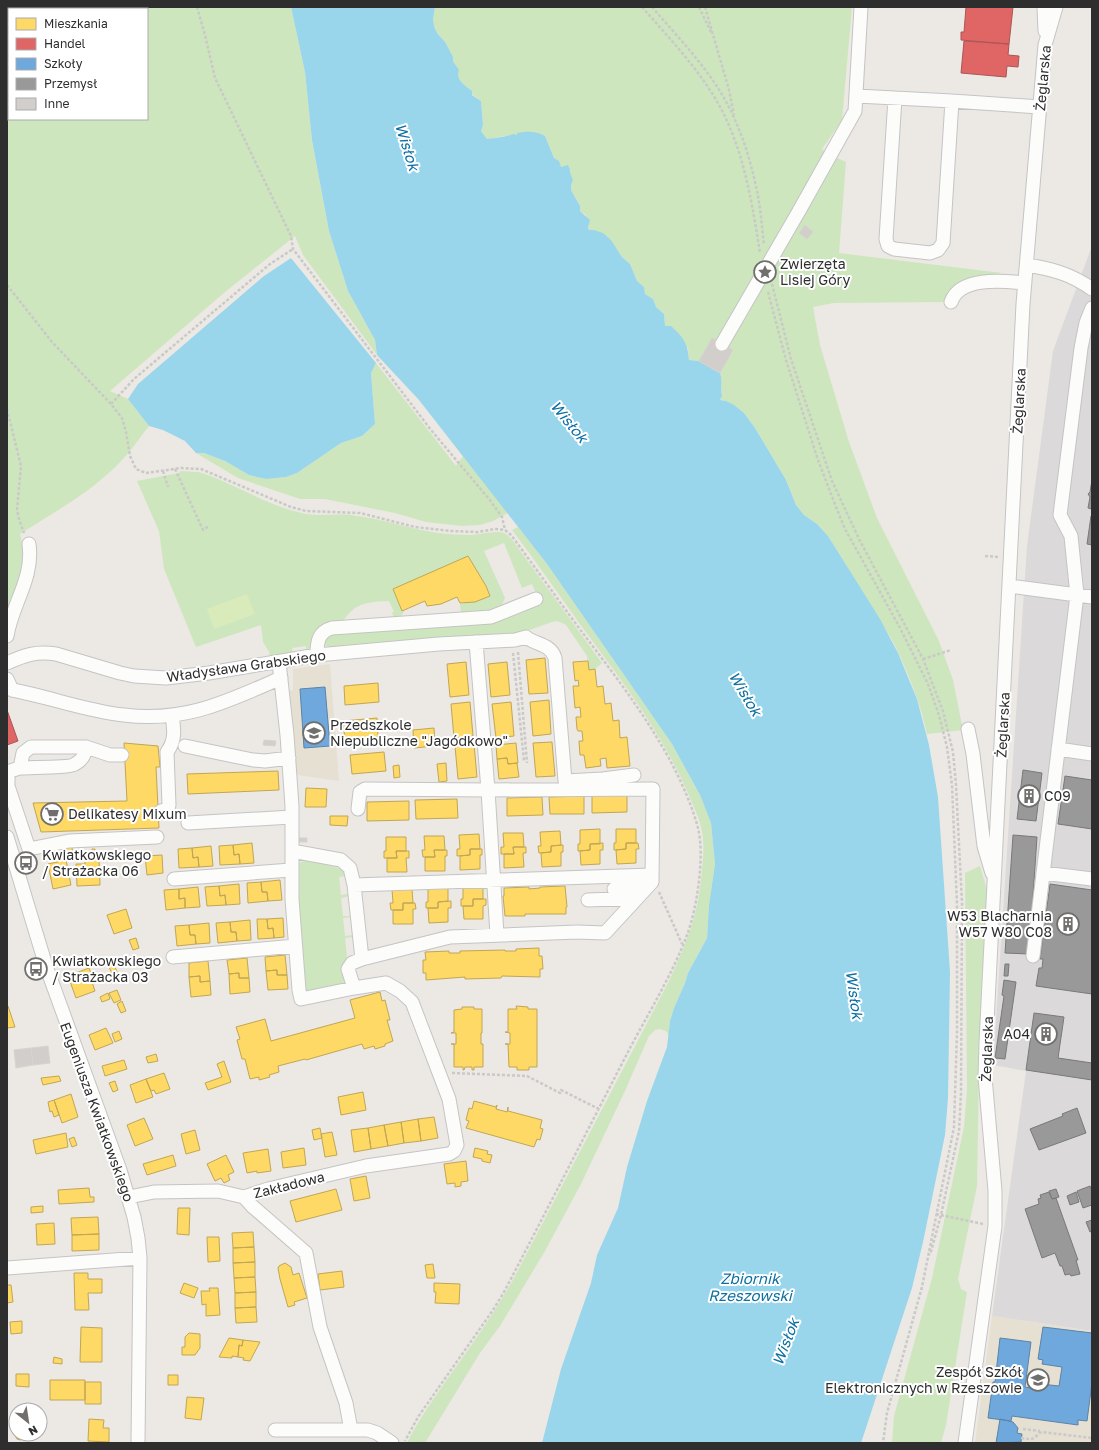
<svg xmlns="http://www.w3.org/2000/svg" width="1099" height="1450" font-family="'Golos Text',sans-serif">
  <rect width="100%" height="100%" fill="#ece8e4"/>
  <path fill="#dcd9db" d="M1092 246V1331L992 1316 1026 1071 993 1065 1027 546 1053 351Z"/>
  <path fill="#e6e0d3" d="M330 664 339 781 297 775 288 691 293 690V669Z
    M992 1316 1092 1331V1443H975Z"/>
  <path fill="#cee6be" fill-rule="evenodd" d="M7 7H291L305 72 312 140 329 231 348 291 375 340 377 355 303 255 295 236 225 292 110 391 128 399 149 426C141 436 133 448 124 458 95 490 56 511 20 534 27 563 17 590 7 617ZM9 9H147V119H9Z
    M435 7H852L842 120 822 149 827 153 803 214 837 158 846 162 839 253 1002 273 976 278 954 289 943 302 834 303 813 307 820 345 849 442 877 518 939 641 953 680 963 730 927 734C920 701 907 670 892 640L828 536 817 524 804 515 796 505 786 480 755 428 744 413 726 401 720 400 722 396C720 388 723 381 720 373L733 350 712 338 699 361 689 360 688 348 665 326 664 314 656 307 653 299 645 294 644 287 637 281 630 264 622 257 611 241 594 230H589L586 215 580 211V206L571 190V171L561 167 554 158 545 136C535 136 502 133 495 139H487L481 131 483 125 481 101 472 94 471 91 457 78 456 65 453 61 445 42 437 33 434 26 433 19Z
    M376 363 456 466 463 456 508 513 493 521 480 525 461 526 426 522 395 513 325 499H300L238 478 196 453H204L225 461 249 475 266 479 286 477 297 473 341 443 362 436 375 424 371 373Z
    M180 471 198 472 205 474C236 485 265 504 298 512 317 518 338 512 358 516 385 520 411 529 438 533 449 534 460 535 471 535 482 534 495 530 504 533 508 535 511 538 513 541L602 663 595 669 589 670 587 656 566 625 560 622 555 621 515 635 443 638 330 647 324 645 327 634 490 623 536 593 532 584 522 588 504 543 484 551 505 598 502 605 496 611 461 614 460 604 475 602 490 596 486 586 468 556 393 589 402 611 404 610C403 616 399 618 394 619L392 612H394L389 601C370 602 355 602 344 620 340 622 336 622 331 622 316 625 314 635 310 648L306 650V646L292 648 293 652 270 656 269 652 263 642 261 625 196 647 164 569 159 531 137 481 179 473Z
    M518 527 547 564 672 744 700 795 711 823 715 864 709 905 707 938 688 973 685 983 674 1008 670 1021 669 1036 666 1031 660 1029 655 1030 649 1036 624 1093 581 1184 545 1251 500 1326 480 1353 425 1443H407C418 1421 432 1401 446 1381 470 1347 495 1313 515 1276L669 981C687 942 699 913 702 869 703 859 704 849 703 839 702 823 694 808 688 793 661 731 619 677 579 623 557 592 535 560 512 530Z
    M308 860 343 869 348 876 339 877 341 895 348 894 350 896 341 898 343 916H351V917L343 918 345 936 353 935 354 937 345 938 347 957 344 987 308 994 306 991 297 908V866L301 862Z
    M980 866 987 890 979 1060 977 1186 958 1279 961 1289 967 1292 946 1425 941 1443H892L894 1416 932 1278 964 1127 967 1089 965 873Z"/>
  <path fill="#d9eabb" d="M247 594 255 614 214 629 207 609Z"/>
  <path fill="#99d6ec" d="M291 7H435L433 19 434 26 437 33 445 42 453 57V61L459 70C455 80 465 85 472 91V95L481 101 483 125 481 131 487 139C492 139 509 136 513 134L517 135V133C528 131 536 131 545 136L554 158 559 161 561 167 568 165C571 170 570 175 573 180L571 185V190L580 206V211L590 220 588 227 589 230H594L603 233 611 240 622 257 630 264 637 281 644 287 645 294 653 299 656 307 664 314 665 326H671C683 337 688 343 689 360L699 361 720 373C723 381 720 388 722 396L720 400 726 401 734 405 744 413 755 428 786 480 796 505 804 515 817 524 828 536 880 619 898 653 917 699 929 745 938 797 950 972 948 1098 945 1135 923 1242 912 1288 861 1443H542L561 1369 591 1283 597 1255 618 1208 627 1167 647 1101 667 1047 670 1021 674 1008 685 983 688 973 707 938 709 905 715 864 711 823 700 795 672 744 547 564 419 400 377 355 375 340 348 291 329 231 312 140 305 72Z
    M291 258 376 363 371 373 375 424 362 436 341 443 297 473 286 477 266 479 249 475 225 461 204 453H196L185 441 163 430 149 426 128 399 138 384 264 276Z"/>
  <path fill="#ffd966" stroke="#c0a655" d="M468 556 486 586 490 596 475 602 460 603 457 597 441 604 427 606 425 601 402 611 393 589Z
    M545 658 548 693 529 694 526 660Z
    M588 661 589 670 595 669 597 687 603 686 605 704 611 703 613 721 619 720 620 738 627 737 630 766 607 768 606 758 600 759 601 766 586 768 584 755H580L579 741H583L582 731H578L577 729 576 717H581L580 707 575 708 573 686H579L578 680 575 681 573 662Z
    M466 662 469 695 450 697 447 664Z
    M507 662 510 695 491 697 488 664Z
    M378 683 379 702 345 705 344 686Z
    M549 700 551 734 533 736 530 702Z
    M470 702 473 736 454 738 451 704Z
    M511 702 514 736 496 738 492 704Z
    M377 718 378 737 345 740 343 721Z
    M434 728 435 746 414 748 413 730Z
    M552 742 555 776 536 777 533 743Z
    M124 743 158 746 160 767H156L159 828 41 832 33 803 127 801Z
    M516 743 518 763 508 764 507 758 497 759 496 745Z
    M474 744 477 777 458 779 455 746Z
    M384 752 386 771 352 774 350 755Z
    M507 758 508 764 517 763 519 777 499 779 497 759Z
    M446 763 447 781 439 782 437 764Z
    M399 765 400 777 394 778 393 766Z
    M278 771 279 790 188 794 187 774Z
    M306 788 327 789 326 807H305Z
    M627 794V812L592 813V795Z
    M584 796V814H550L549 797Z
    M542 797 543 815 507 816V798Z
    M457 799 458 818 416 819 415 800Z
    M409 801V820L367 821V802Z
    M330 816H348L347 826 330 825Z
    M600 829V844H590V850L578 851V844H580V830Z
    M616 829H636V843H626V849L614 850V843H616Z
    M560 831 561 845 551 846V852L539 853 538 846H541L540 832Z
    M503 833H523L524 847H513L514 854H501V847H504Z
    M479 834 480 849H470V855L457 856V849H460L459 835Z
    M424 836H444L445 850H434L435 857H423L422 850H425Z
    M386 837H406V851H396L397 858H384V851H386Z
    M252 843 254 863 240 864 239 854 234 855 233 845Z
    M603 843V850H600V864L581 865 580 851 590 850V844Z
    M626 843H638L639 849H636V863L617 864 616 850 626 849Z
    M233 845 234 855 239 854 240 864 220 865 219 846Z
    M563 845V852H561V866L542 867 541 853 551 852V846Z
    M211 846 213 866 199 867 198 857 193 858 192 848Z
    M72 847 73 858 67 859 66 848Z
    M513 847H526V853H523L524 867 504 868V854H514Z
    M192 848 193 858 198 857 199 867 179 868 178 849Z
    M92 849H95L96 856H92Z
    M470 849H482V855H480V869L460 870V856L470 855Z
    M434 850H447V856H445V871H425V857H435Z
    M396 851H409V858H406L407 872H387V858H397Z
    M162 855 163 873 147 875 145 856Z
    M85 859H99L100 885 77 886 76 864H85Z
    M66 860 71 885 53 889 48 864Z
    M280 880 282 900 268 901 267 892H262L261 882Z
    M261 882 262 892H267L268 901 248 903 247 883Z
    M239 884 240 904 226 905 225 895 220 896 219 886Z
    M219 886 220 896 225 895 226 905 207 906 205 887Z
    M483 886V899H473V906H461V899H463V887Z
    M565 886 567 907H566V914H525V916H505L503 896H504V888L529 887V889L540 888V887Z
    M198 887 200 907 185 908V898L179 899V889Z
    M448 887V901L438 902V908H426V902H428V888Z
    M179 889V899L185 898V908L166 910 164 890Z
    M392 889H412L413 903H403V910H391L390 903H393Z
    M473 899H486V905L483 906V919H464L463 906H473Z
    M451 901V908H448V922L429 923 428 908H438V902Z
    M403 903H415L416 909H413V924H393V910H403Z
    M126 909 132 928 114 934 107 915Z
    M283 918 284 937 274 938 273 928 268 929 267 919Z
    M257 919H267L268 929 273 928 274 938 258 939Z
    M250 920 251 940 237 941 236 932H231L230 922Z
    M230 922 231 932H236L237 941 218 943 216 923Z
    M209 923 210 943 196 944 195 935H190L189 925Z
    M189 925 190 935H195L196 944 177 946 175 926Z
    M136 938 139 948 133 950 129 940Z
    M539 948V956H542L543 969H540V977L502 976 501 978 465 979V977L426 980V973H423V960H426L425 952 449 951V953H460V951L505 950V951H516V949Z
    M285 955 287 975H277V970L266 971 265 957Z
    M247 958 249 978H239V973L229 974 227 960Z
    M208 961 210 981 200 982V976L189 977V963Z
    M114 965 119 976 114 978 109 967Z
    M89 968 94 981 92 982 95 991 76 998 68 976Z
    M277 970V975H287L288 989 268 990 266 971Z
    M239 973V978H249L250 992 230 994 229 974Z
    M200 976V982L210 981 211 995 191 997 189 977Z
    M117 990 121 1000 114 1003 109 993Z
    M380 992 382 1001 385 1000 390 1020H387L393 1041 385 1044V1046L375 1049 374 1046 364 1049 362 1044 306 1060 305 1059 278 1066 279 1072 269 1075 270 1077 259 1080V1077L250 1079 245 1059H242L237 1040 240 1039 236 1027 265 1019 271 1041 355 1018 350 1000Z
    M108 993 110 999 102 1002 100 997Z
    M122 1001 126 1011 121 1013 117 1004Z
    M7 1005 8 1006 15 1027 7 1028Z
    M516 1006 528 1007V1009H537V1067H529V1070H517V1067H509L508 1044H505H510V1033L505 1032H508V1009H517Z
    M462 1007H474V1009H482V1033H481V1044H483V1067H474V1070H472V1067H465L464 1070H463V1067H454V1044H451H456V1033H451L454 1032V1010L462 1009Z
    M106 1028 113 1043 95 1050 89 1035Z
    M119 1031 122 1039 115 1042 112 1034Z
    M156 1054 158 1061 148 1063 146 1057Z
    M124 1060 127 1069 105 1076 102 1066Z
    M224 1061 231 1082 208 1090 205 1083 222 1077 217 1064Z
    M164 1073 170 1089 156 1094 154 1090 151 1091 146 1079Z
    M59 1076 61 1081 43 1085 41 1078Z
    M146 1079 153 1097 136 1103 130 1085Z
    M115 1081 118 1090 113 1092 109 1083Z
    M363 1092 366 1110 341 1115 338 1097Z
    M71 1094 78 1117 62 1123 54 1100Z
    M54 1100 59 1115 54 1117 52 1111 50 1112 48 1102Z
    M474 1101 496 1107 497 1105 496 1109 507 1112 508 1107V1111L542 1120 540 1128 543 1129 540 1140 537 1139 534 1147 466 1128 469 1121 466 1120 469 1108 472 1109Z
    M434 1117 438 1138 421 1141 418 1119Z
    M144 1118 153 1139 135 1146 127 1125Z
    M418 1119 421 1141 404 1143 401 1122Z
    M401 1122 404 1143 388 1146 384 1125Z
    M384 1125 388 1146 371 1149 368 1128Z
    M320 1128 322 1138 314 1140 312 1130Z
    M368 1128 371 1149 354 1152 351 1130Z
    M195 1130 200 1150 186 1154 181 1134Z
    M332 1132 337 1155 325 1157 321 1134Z
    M66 1133 68 1147 36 1154 33 1140Z
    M74 1137 77 1145 72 1147 69 1139Z
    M304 1148 306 1165 283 1168 281 1152Z
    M475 1148 488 1151 487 1154 492 1155 490 1163 482 1161V1159L473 1157Z
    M268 1149 271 1171 257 1173V1171L247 1173 243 1153Z
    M173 1155 176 1166 147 1175 143 1164Z
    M226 1155 234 1172 228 1175 230 1180 224 1183 221 1178 215 1181 207 1164Z
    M466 1161 468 1181 461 1182V1186L455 1187V1183L447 1184 444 1164Z
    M366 1176 370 1198 354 1201 350 1179Z
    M89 1188 90 1197H94V1202L59 1204 58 1190Z
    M336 1189 342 1210 296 1222 290 1201Z
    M43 1206V1212L31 1213V1207Z
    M178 1208H190L189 1235 177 1234Z
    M98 1217 99 1234 72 1235 71 1218Z
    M54 1223 55 1244 37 1245 36 1224Z
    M253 1232 254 1247 233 1248 232 1233Z
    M99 1234V1250L72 1251V1235Z
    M207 1237H219L220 1261 208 1262Z
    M254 1247 255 1262 233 1263V1248Z
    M255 1262V1277L234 1278 233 1263Z
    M285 1263 291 1267 293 1275 299 1273 307 1298 294 1302 295 1305 288 1307 280 1279 278 1268 279 1266Z
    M433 1264 435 1278H427L425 1265Z
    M342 1271 344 1287 320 1290 318 1274Z
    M74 1273H88V1279H102V1293H88L89 1310H75Z
    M255 1277 256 1292 235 1293 234 1278Z
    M184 1283 198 1288 194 1298 180 1293Z
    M434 1283 460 1284 459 1304 435 1303 436 1292H434Z
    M7 1285H11L13 1302 7 1303Z
    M209 1288H218L220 1315 206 1316V1304L202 1305 201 1291H210Z
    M256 1292V1307L235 1308V1293Z
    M256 1307 257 1322 236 1323 235 1308Z
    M22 1321V1333L11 1334 10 1322Z
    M81 1327 102 1328V1362H80Z
    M189 1333 200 1334V1348L195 1355H182V1347H185V1337Z
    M229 1338 243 1340 242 1346 239 1345 238 1357 232 1356V1358L219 1357Z
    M243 1340 260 1342 250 1361 243 1360 244 1358 238 1357 239 1345 242 1346Z
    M54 1357 62 1359V1364L53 1363Z
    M16 1374H29V1387L16 1386Z
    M168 1375H178V1385H168Z
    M50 1380H85V1400H50Z
    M85 1382H101V1404H85Z
    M187 1397 204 1398 201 1420 185 1418Z
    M89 1419 104 1420 103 1428H109V1442L88 1441Z
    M16 1421V1434H32L31 1437 28 1439 24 1438 20 1440 17 1439 11 1429 13 1428 11 1424Z"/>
  <path fill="#e06666" stroke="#ab5555" d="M966 7H1013L1009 44 961 40V32H964Z
    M964 41 1009 44 1008 55 1019 56 1018 67 1007 66 1006 77 961 73Z
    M7 710 18 741 7 745Z"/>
  <path fill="#6fa8dc" stroke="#5c83a8" d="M325 687 330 746 304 748 300 689Z
    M1043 1327 1092 1333V1383L1087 1421 1078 1420V1425L1012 1416 1011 1421 988 1418 993 1382H995L1000 1338 1031 1342 1025 1387 1031 1388 1032 1383 1059 1386 1062 1367 1042 1364 1043 1360 1038 1359Z
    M1000 1419 1013 1422 1018 1428 1017 1433 1022 1434 1021 1442 996 1443Z"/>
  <path fill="#999" stroke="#797979" d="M1092 480V509L1088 508 1090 497 1088 494 1090 492Z
    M1091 516H1092V545L1087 544Z
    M1023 770 1042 773 1036 821 1017 819Z
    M1065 776 1092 780V829L1058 824Z
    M1013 835 1037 837 1029 954 1005 953Z
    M1050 884 1092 890V994L1036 986 1039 968H1042L1043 959H1040Z
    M1005 964H1009L1008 976H1004Z
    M1004 980 1016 982 1005 1059 995 1058 1004 996 1002 995Z
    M1034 1013 1064 1017 1058 1058 1092 1063V1080L1026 1070Z
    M1077 1108 1086 1133 1039 1150 1030 1129 1063 1116 1062 1114Z
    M1090 1186 1092 1191V1205L1083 1208 1077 1191Z
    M1056 1189 1059 1197 1052 1199 1049 1191Z
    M1049 1192 1052 1199 1056 1198 1078 1260H1076L1080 1274 1071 1276 1070 1274 1065 1275 1062 1266H1060L1055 1253 1042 1258 1025 1209 1039 1204 1038 1199 1041 1198 1040 1195Z
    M1076 1192 1079 1202 1070 1205 1067 1196Z
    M1092 1220V1231L1090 1232 1086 1222Z"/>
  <path fill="#d1cecb" stroke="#d7d4d0" d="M805 225 813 232 807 239 799 233Z
    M712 338 733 350 720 373 699 361Z
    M264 740 276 741 275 746 263 745Z
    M299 838H307V842H299Z
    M48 1046 50 1063 33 1065 31 1048Z
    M31 1048 33 1065 16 1068 14 1050Z"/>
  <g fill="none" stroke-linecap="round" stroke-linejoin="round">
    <g stroke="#c5c4c5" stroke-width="15">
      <path id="minor" d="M1044 7 1045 31
        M857 96 952 101 1040 107
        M895 98 886 239 888 246 894 249 930 253 938 250 943 243 952 101
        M799 211 855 111 861 7
        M1027 265C1052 269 1071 274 1092 289
        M951 302C960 276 1004 281 1025 283
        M1017 587 1092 597
        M7 636C12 604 34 578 29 544
        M317 655C317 642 318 632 332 628L491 617 536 599
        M279 662 287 735 292 806V899L299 990 301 999 354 988 348 969 352 963 362 959
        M7 663C25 655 36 651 56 654L120 673 134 676 166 678 209 673 317 655 439 644 515 640 526 637C536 645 551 644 555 658L565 781 603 779 634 775
        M7 679 12 690C50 697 86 711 124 715 185 723 228 701 281 678
        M968 729 973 754 984 846 992 873
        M185 746 253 760 265 761 289 758
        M1058 749 1092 754
        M20 768 23 753 31 747H86L110 755H122
        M13 770 20 768C29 767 70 768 75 764 83 760 85 754 86 747
        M8 771V786L29 849 69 841 157 837
        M358 809 360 792 365 789 488 790 497 935
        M161 811 168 809 169 805 167 752C176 740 174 729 172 715
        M188 823 292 817
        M7 837 46 966 120 1170 134 1217 138 1238 140 1258 138 1443
        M292 851 341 860 350 868 354 885 652 875
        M1043 873 1092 879
        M174 879 291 870
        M354 885 362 959 450 937 577 932 605 933 652 882 653 789 488 790 476 642
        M614 889 645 888
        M588 900 636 898
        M1033 956 1077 595 1071 536 1060 515 1081 348 1086 323 1092 308
        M173 957 295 946
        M129 1197 154 1192 218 1191 244 1197 268 1189 366 1166 449 1154 454 1151 457 1145 449 1099 412 1002 400 991 386 983 354 988
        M244 1197 252 1206 306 1253 320 1327 346 1403 351 1430
        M7 1268 140 1258
        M275 1430H368L377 1433 392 1443
        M965 1443 995 1226V1191L985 1077 986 1043 1023 304 1045 45 1056 7"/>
    </g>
    <path stroke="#c9c9c8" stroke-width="2.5" stroke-dasharray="3 2" stroke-linecap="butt" d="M197 7 205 35 215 78 291 236 293 249 431 430 489 499 502 517 505 530
      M642 7C669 38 699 69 719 105 744 150 752 203 760 253
      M652 7C682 42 717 77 735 120 746 144 753 171 758 196 761 212 762 229 764 245
      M699 7 712 34
      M705 7 729 90 734 115
      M772 284 791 359 832 481 859 539 923 659 943 711 953 752 956 785 962 903 961 1093 959 1131 941 1215 930 1255
      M7 285 52 342 111 404 122 418 126 432 130 456 136 469 146 473 181 468 201 469 291 507 306 511 360 513 415 527 451 531 478 532 495 529 505 530 511 535C535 567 558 600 582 632 626 690 679 758 698 828 705 855 697 909 687 935 672 975 649 1012 629 1050 587 1131 546 1212 504 1292L493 1310 418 1417 405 1441
      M768 292 786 360 818 460 836 507 845 529 900 628 928 684 939 715 947 747 952 785 957 905V1032L954 1127 922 1287 887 1413 883 1443
      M111 404 134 379 270 264 293 249
      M7 409 21 466 17 510 19 519 24 533
      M175 469 203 530 209 526
      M163 471 168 487
      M985 556 999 557
      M518 652 527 763
      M513 653 524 761
      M923 659 951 650
      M659 892 682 944
      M452 1073 527 1076 560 1093 561 1090 599 1109
      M936 1214 983 1224
      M1023 1429 1040 1431
      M1021 1438C1031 1439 1033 1441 1039 1433L1042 1432 1092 1438"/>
    <use href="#minor" stroke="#fcfcfb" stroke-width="13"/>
    <g stroke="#c5c4c5" stroke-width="15" stroke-linecap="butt">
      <path id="minor-bridge" d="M722 344 799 211"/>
    </g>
    <use href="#minor-bridge" stroke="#fcfcfb" stroke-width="13"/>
  </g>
  <defs>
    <g id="sight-ring" transform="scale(1.15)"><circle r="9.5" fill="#fff" stroke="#706f6e" stroke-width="1.5"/><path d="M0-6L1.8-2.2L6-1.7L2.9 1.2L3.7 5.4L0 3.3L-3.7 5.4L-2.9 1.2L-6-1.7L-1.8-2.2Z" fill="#706f6e"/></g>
    <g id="school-ring" transform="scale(1.15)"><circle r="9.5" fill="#fff" stroke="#706f6e" stroke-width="1.5"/><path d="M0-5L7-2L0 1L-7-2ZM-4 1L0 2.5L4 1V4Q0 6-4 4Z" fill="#706f6e"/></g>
    <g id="building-ring" transform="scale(1.15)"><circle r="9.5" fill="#fff" stroke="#706f6e" stroke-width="1.5"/><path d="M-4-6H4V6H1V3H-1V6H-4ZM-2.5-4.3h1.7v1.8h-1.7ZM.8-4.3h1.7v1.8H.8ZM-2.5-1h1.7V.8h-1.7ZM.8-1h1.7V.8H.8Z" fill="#706f6e"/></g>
    <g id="supermarket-ring" transform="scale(1.15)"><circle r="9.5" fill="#fff" stroke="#706f6e" stroke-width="1.5"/><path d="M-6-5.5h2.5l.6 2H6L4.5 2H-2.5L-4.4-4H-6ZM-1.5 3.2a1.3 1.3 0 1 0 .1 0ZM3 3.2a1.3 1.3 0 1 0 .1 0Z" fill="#706f6e"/></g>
    <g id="bus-ring" transform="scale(1.15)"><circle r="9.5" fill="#fff" stroke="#706f6e" stroke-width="1.5"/><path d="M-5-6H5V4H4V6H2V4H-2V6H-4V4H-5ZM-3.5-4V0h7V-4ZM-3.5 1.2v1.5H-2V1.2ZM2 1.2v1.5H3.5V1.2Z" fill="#706f6e"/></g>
  </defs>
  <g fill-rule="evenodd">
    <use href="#sight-ring" x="765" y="272"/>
    <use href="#school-ring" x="314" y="733"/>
    <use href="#building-ring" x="1029" y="796"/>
    <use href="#supermarket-ring" x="52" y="814"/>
    <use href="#bus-ring" x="26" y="863"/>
    <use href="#building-ring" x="1068" y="924"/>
    <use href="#bus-ring" x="36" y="969"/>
    <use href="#building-ring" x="1046" y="1034"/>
    <use href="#school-ring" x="1038" y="1380"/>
  </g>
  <g text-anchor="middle" stroke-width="4" stroke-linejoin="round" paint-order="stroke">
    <g font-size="14" fill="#2e2e2e" stroke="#fff">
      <text transform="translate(1043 78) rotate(-85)" y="5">Żeglarska</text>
      <text transform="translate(1019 401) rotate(-87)" y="5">Żeglarska</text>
      <text transform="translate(246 666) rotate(-8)" y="5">Władysława Grabskiego</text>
      <text transform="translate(1003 725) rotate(-87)" y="5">Żeglarska</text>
      <text transform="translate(987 1049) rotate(-88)" y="5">Żeglarska</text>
      <text transform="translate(97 1112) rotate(70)" y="5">Eugeniusza Kwiatkowskiego</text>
      <text transform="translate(289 1185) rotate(-14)" y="5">Zakładowa</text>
    </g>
    <g font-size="14" fill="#2e2e2e" stroke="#fff" text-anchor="start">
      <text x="780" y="269">Zwierzęta<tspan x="780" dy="16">Lisiej Góry</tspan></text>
      <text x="330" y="730">Przedszkole<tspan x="330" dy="16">Niepubliczne "Jagódkowo"</tspan></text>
      <text x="1044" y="801">C09</text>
      <text x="68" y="819">Delikatesy Mixum</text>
      <text x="42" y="860">Kwiatkowskiego<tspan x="42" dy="16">/ Strażacka 06</tspan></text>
      <text x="1052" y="921" text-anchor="end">W53 Blacharnia<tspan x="1052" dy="16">W57 W80 C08</tspan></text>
      <text x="52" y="966">Kwiatkowskiego<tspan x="52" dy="16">/ Strażacka 03</tspan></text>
      <text x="1030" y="1039" text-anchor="end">A04</text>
      <text x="1022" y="1377" text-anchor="end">Zespół Szkół<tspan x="1022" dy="16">Elektronicznych w Rzeszowie</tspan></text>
    </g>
    <g font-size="15" font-style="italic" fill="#0d6fa3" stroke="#fff">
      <text transform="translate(407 147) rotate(73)" y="5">Wisłok</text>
      <text transform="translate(569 422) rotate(51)" y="5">Wisłok</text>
      <text transform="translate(745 694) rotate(59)" y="5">Wisłok</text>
      <text transform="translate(854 995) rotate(82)" y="5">Wisłok</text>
      <text x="750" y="1284">Zbiornik<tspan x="750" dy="17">Rzeszowski</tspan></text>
      <text transform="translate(786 1342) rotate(-69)" y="5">Wisłok</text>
    </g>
  </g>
  <rect width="1099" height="1450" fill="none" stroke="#2e2e2e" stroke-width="16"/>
  <rect x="8" y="8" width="140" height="112" fill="#ffffff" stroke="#ababab"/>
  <rect x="16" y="18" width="20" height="12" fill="#ffd966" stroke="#ababab"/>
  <text x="44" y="28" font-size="12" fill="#2e2e2e">Mieszkania</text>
  <rect x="16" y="38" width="20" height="12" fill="#e06666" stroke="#ababab"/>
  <text x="44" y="48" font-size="12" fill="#2e2e2e">Handel</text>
  <rect x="16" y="58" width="20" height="12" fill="#6fa8dc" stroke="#ababab"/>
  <text x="44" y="68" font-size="12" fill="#2e2e2e">Szkoły</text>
  <rect x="16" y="78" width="20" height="12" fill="#999999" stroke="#ababab"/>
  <text x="44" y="88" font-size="12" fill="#2e2e2e">Przemysł</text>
  <rect x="16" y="98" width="20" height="12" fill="#d1cecb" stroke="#ababab"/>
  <text x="44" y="108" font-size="12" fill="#2e2e2e">Inne</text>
  <g transform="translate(28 1422) rotate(150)"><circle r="19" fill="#ffffff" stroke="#ababab"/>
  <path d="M0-3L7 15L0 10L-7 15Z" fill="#706f6e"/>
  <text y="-6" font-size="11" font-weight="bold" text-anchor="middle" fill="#2e2e2e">N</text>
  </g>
</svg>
